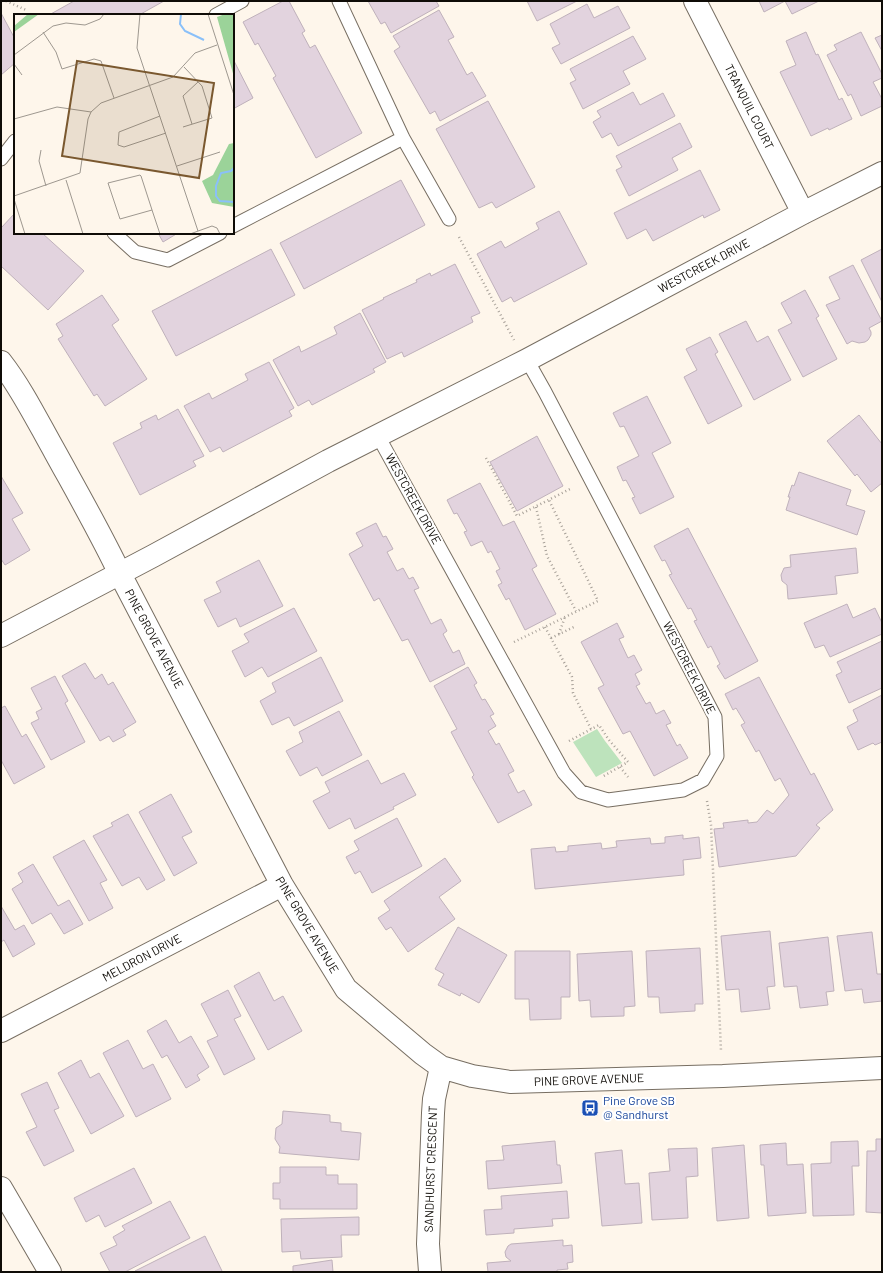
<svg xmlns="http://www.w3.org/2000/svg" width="883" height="1273" font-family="Barlow,sans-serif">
  <rect width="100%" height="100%" fill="#fef6eb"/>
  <path fill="#bde3bc" d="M597 729 605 741 622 763 596 777 573 742Z"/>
  <path fill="#e2d3de" stroke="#bfb1bb" d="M74 1H164L139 15H49Z
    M283 1H289L305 31 302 33 310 48 315 45 362 133 316 158 273 78 276 76 258 43 255 45 243 22Z
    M368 1H436L439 6 391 33 385 22 381 24Z
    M527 1H577L537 21Z
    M759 1H819L792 14 785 1 764 12Z
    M587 4 594 18 618 6 630 28 561 64 552 48 560 44 550 24Z
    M439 10 454 37 448 40 467 75 472 72 486 96 440 121 435 111 430 114 394 51 400 47 393 36Z
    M1 13 15 39V63L1 75Z
    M806 32 816 55 818 54 839 100 842 98 852 119 829 130 828 128 811 136 780 72 796 65 786 41Z
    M861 32 882 74V78L873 82 882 99V106L861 116 851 94 848 96 827 55 837 50 834 45Z
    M882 35V51L875 38Z
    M633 36 646 59 623 71 630 84 583 109 570 83 576 80 570 69Z
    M233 59 253 98 233 109Z
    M633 92 640 105 663 93 675 116 618 146 611 133 602 138 593 122 601 117 597 111Z
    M488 101 535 187 496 208 492 202 479 208 436 129Z
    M680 123 692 147 672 158 678 170 629 196 616 170 622 167 616 156Z
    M700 170 720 210 704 218 703 215 653 241 646 229 627 239 614 213Z
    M401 180 425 225 304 289 280 243Z
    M559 211 587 264 514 302 511 297 502 302 477 254 501 241 505 248 539 229 536 223Z
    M15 213V233H42L84 271 48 310 1 266V228Z
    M158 233H178L163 242Z
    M271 249 295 295 176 356 152 311Z
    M882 249V302L861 260Z
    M455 264 480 313 471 317 473 322 404 357 402 352 387 359 362 310 384 299 383 298 417 282 416 280 430 273 431 276Z
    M853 265 882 321 869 328 871 332V335L868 340 865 342 859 343 852 341 847 344 826 305 840 299 829 277Z
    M805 290 819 316 816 318 837 359 803 377 778 330 792 323 781 303Z
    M102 295 119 320 112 325 147 379 105 406 97 394 94 396 58 339 63 336 56 324Z
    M360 313 386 362 373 369 375 372 312 405 309 400 298 406 273 360 299 346 301 352 337 334 334 327Z
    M746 321 757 342 768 336 791 380 754 400 719 334Z
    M710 337 718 352 715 354 742 406 708 424 684 377 697 370 686 349Z
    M269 362 294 408 289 411 292 416 223 452 220 447 210 452 184 406 209 393 212 399 248 380 245 374Z
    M647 396 671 443 652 453 674 497 640 514 632 498 635 497 626 480 623 481 617 467 639 456 624 426 620 427 613 413Z
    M178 409 204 456 193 461 196 466 140 495 113 443 142 428 140 423 156 415 158 420Z
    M859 415 882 444V483L871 492 857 474 855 476 827 441Z
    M537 436 563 486 517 511 490 462Z
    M799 472 851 490 846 505 865 511 857 535 786 510 790 497H788L792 485 794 486Z
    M1 476 23 513 12 519 30 550 5 565 1 559Z
    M480 483 503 526 514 521 537 566 532 569 556 614 525 630 509 598 506 600 498 585 502 583 496 571 500 569 491 551 488 553 482 541 471 546 464 532 467 531 457 513 454 514 447 500Z
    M376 523 383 537 386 536 393 549 387 552 397 571 403 568 409 579 413 577 419 588 414 590 431 624 441 619 447 631 443 634 453 653 459 650 465 664 430 682 408 639 402 641 379 598 374 601 349 554 363 546 356 533Z
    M688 528 758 661 725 679 717 666 720 664 711 646 708 648 694 621 697 620 691 608 688 609 669 575 672 574 665 560 662 561 654 546Z
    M856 548 858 573 835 576 837 594 788 599 787 585 782 581 781 575 784 568 791 567 790 555Z
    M259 560 283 606 240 627 236 618 218 627 204 600 221 592 216 582Z
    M847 604 853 618 875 608 882 623V634L830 657 824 645 815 648 804 623Z
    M294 608 317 651 268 677 262 667 245 677 232 651 249 642 244 634Z
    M617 623 624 637 619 639 628 658 634 655 642 670 635 674 640 684 636 686 646 704 650 702 656 714 664 710 671 723 666 725 677 746 680 744 688 758 654 776 630 731 623 734 598 688 604 685 581 642Z
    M882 641V688L849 703 836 675 842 672 837 662Z
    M321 657 343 701 294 726 289 717 272 725 260 701 276 692 272 683Z
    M85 663 95 679 102 674 108 685 113 682 136 722 123 730 126 735 113 742 109 736 100 741 62 676Z
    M468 667 477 683 474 685 482 700 485 699 494 714 490 716 496 726 488 731 496 745 499 743 514 771 508 774 518 793 524 790 532 805 498 823 472 777 474 775 451 732 457 729 434 686Z
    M55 676 68 701 65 703 85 742 51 760 31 723 39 719 36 712 42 709 31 688Z
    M759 677 811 775 814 773 833 810 816 825 820 828 796 856 719 867 714 829 724 828 723 823 748 820V823L757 822 767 810 773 814 789 795 780 778 775 781 759 750 756 752 741 725 745 723 736 708 733 710 725 694Z
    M882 695V742L875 745 873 743 858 750 847 727 858 721 853 710Z
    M5 706 22 737 26 734 45 767 14 784 1 760V708Z
    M339 711 362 755 322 776 317 767 300 776 286 751 303 742 299 732Z
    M368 760 381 784 404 773 416 795 393 807 394 809 355 829 350 818 329 829 313 801 330 792 325 782Z
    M171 794 192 832 182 837 197 863 174 876 139 812Z
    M128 814 165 880 147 890 139 877 122 886 93 836 113 826 111 823Z
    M397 818 422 866 372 893 360 871 355 874 346 857 359 850 354 841Z
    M683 835V839L699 837 701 858 683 860 684 875 535 889 531 849 555 847 556 852 568 851V846L601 843 602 849 617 847 616 841 650 838 651 844 665 843V837Z
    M84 840 107 880 100 883 113 908 89 921 53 857Z
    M445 858 461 881 439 897 455 919 408 952 391 927 386 930 378 918 390 910 384 901Z
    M33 864 58 906 69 900 83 924 64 934 51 913 32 924 12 889 23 882 18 873Z
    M1 906 15 930 24 925 35 944 13 957 4 940 1 942Z
    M458 927 507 955 479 1003 461 993 460 996 438 985 444 974 435 969Z
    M770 931 775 986 767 987 770 1009 741 1012 739 989 726 990 721 936Z
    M872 932 877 974H882V1001L864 1003 862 989 845 991 837 936Z
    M828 937 834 991 826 992 828 1005 800 1008 797 986 784 987 779 943Z
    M700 948 703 1004H695V1011L660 1013 659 997H648L646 951Z
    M515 951H570V997H561V1019L530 1020 529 999H515Z
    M632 951 635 1006 624 1007V1016L591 1017 590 1000 579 1001 577 954Z
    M259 972 274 1001 283 996 302 1031 268 1050 234 986Z
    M228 990 241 1016 234 1019 255 1059 224 1075 207 1041 218 1036 201 1004Z
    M166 1020 179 1043 191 1036 209 1067 197 1075 200 1080 186 1088 167 1055 162 1058 147 1031Z
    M128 1040 143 1069 153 1064 171 1099 136 1117 103 1053Z
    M81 1060 90 1078 99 1073 124 1116 91 1134 58 1073Z
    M47 1082 59 1108 54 1110 74 1151 44 1166 26 1132 37 1127 21 1094Z
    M283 1111 330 1115V1122L341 1123V1131L361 1133 359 1160 279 1153 280 1147 275 1139 276 1128 282 1124Z
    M876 1139H882V1213L866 1212 867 1151H876Z
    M555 1141 557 1165H560L562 1183 488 1189 486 1161 504 1160 502 1146Z
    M858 1141 859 1166H852L854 1215 813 1216 811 1164 831 1163V1142Z
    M786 1143 787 1165 803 1164 806 1213 768 1216 764 1165H761L760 1145Z
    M744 1145 749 1218 717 1221 712 1148Z
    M697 1148 698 1176 686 1177 688 1218 652 1220 649 1173 670 1171 668 1149Z
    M622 1150 625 1184 639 1183 642 1223 602 1226 595 1153Z
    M280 1167H326V1175H338V1184H357V1209H280V1199H273V1183H280Z
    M134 1168 152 1203 105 1227 99 1215 86 1222 74 1198Z
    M567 1191 569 1218 552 1219 553 1226 514 1229V1233L486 1235 484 1210 502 1209 501 1196Z
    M170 1201 190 1238 125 1272H110L100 1253 117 1245 113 1237 125 1230 122 1226Z
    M359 1217V1235H341L342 1257 301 1259 300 1251 282 1252 281 1219Z
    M205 1236 222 1271 220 1272 135 1271Z
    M563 1240V1246L572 1245 573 1262 567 1263 568 1269 557 1270V1272H488L487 1263 511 1261 506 1257 505 1252 508 1246 511 1244Z
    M332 1260 333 1272H293V1266Z"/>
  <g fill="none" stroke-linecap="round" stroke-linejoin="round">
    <g stroke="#776e62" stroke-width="15">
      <path id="lane" d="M339 1 403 138 449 219
        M216 15 242 1
        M1 159 15 141
        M233 226 403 138
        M114 233 135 252 168 260 220 233
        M378 436 564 773 581 792 608 800 683 790 703 780 717 756 715 717 545 392 527 360"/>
    </g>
    <g stroke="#776e62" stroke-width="24">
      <path id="street" d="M695 1 803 213
        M1 362C22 389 38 422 55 452 77 492 100 532 120 574L282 885 346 989 423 1054 441 1067 472 1076 510 1082 723 1076 882 1068
        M1 636 153 556 328 461 527 360 803 213 882 173
        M1 1031 282 885
        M1 1188 50 1272
        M430 1272 428 1244 433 1113 434 1099 441 1067"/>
    </g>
    <path stroke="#a8a199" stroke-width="2.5" stroke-dasharray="1 3" stroke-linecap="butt" d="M6 1 26 10
      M459 237 514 340
      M486 458 517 516 572 488
      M536 507 547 556 576 611
      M545 627 572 677 573 693 591 729
      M559 634 565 617
      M551 638 576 626
      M514 642 598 601 549 500
      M569 741 599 725 609 740 628 762 602 777
      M620 767 628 777
      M707 801 711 825 721 1051"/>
    <use href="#lane" stroke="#fff" stroke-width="13"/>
    <use href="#street" stroke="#fff" stroke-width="22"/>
  </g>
  <defs>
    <g id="bus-square" transform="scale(0.9)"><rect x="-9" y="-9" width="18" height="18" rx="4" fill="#1a4fb4" stroke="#fff"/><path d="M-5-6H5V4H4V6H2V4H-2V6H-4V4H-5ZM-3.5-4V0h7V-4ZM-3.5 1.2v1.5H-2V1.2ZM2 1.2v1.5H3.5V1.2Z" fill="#fff"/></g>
  </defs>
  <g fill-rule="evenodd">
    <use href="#bus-square" x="590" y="1108"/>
  </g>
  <g text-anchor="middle" stroke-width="4" stroke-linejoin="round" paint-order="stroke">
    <g font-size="12" fill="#0f0c07" stroke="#fff">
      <text transform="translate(749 107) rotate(63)" y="4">TRANQUIL COURT</text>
      <text transform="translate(704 266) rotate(-28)" y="4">WESTCREEK DRIVE</text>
      <text transform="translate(413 499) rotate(61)" y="4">WESTCREEK DRIVE</text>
      <text transform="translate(154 639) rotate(62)" y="4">PINE GROVE AVENUE</text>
      <text transform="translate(689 668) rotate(63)" y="4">WESTCREEK DRIVE</text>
      <text transform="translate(307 925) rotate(59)" y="4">PINE GROVE AVENUE</text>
      <text transform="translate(142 958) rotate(-28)" y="4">MELDRON DRIVE</text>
      <text transform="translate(589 1080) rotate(-2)" y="4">PINE GROVE AVENUE</text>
      <text transform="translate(431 1169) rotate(-88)" y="4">SANDHURST CRESCENT</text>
    </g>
    <g font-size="12" fill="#164399" stroke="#fff" text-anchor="start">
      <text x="603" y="1105">Pine Grove SB<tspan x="603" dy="14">@ Sandhurst</tspan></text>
    </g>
  </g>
  <g transform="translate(14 14)">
    <rect width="220" height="220" fill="#fef6eb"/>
    <path d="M14 0H25L0 18V12ZM211 0H220V63L203 3ZM220 129V193L198 189 188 167 199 161 215 130Z" fill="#9bd399"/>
    <path fill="none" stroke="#8ac0f9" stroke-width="2" d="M167 0 166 10 171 17 190 26M220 154 217 157 207 159 202 172V182L206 187 220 188"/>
    <path fill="none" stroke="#9e9890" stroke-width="1" d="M126 0 123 34 184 217M194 0 220 81M29 18 42 38 48 55 80 45 87 47 100 84M0 41 39 12 52 9 71 11 86 5 90 0M0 50 8 61M146 102 105 118 104 131 110 133 152 119M0 105 43 93 77 98M178 110 169 82 184 68M169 113 198 104 188 72 170 53M27 136 25 147 32 172M163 152 206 138M52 166 69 220M0 182 66 159 74 105 77 98 87 89 159 63 181 39 203 31M0 185 11 220M138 196 106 205 94 169 126 161 127 162 139 199 146 220M176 220 198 212 203 214 206 220"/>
    <path fill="#7a582f" fill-opacity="0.15" stroke="#7a582f" stroke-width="2" d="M63 47 200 69 185 164 48 142Z"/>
    <rect width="220" height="220" fill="none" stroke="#0f0c07" stroke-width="2"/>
  </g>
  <rect width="883" height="1273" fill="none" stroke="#0f0c07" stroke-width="4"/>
</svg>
